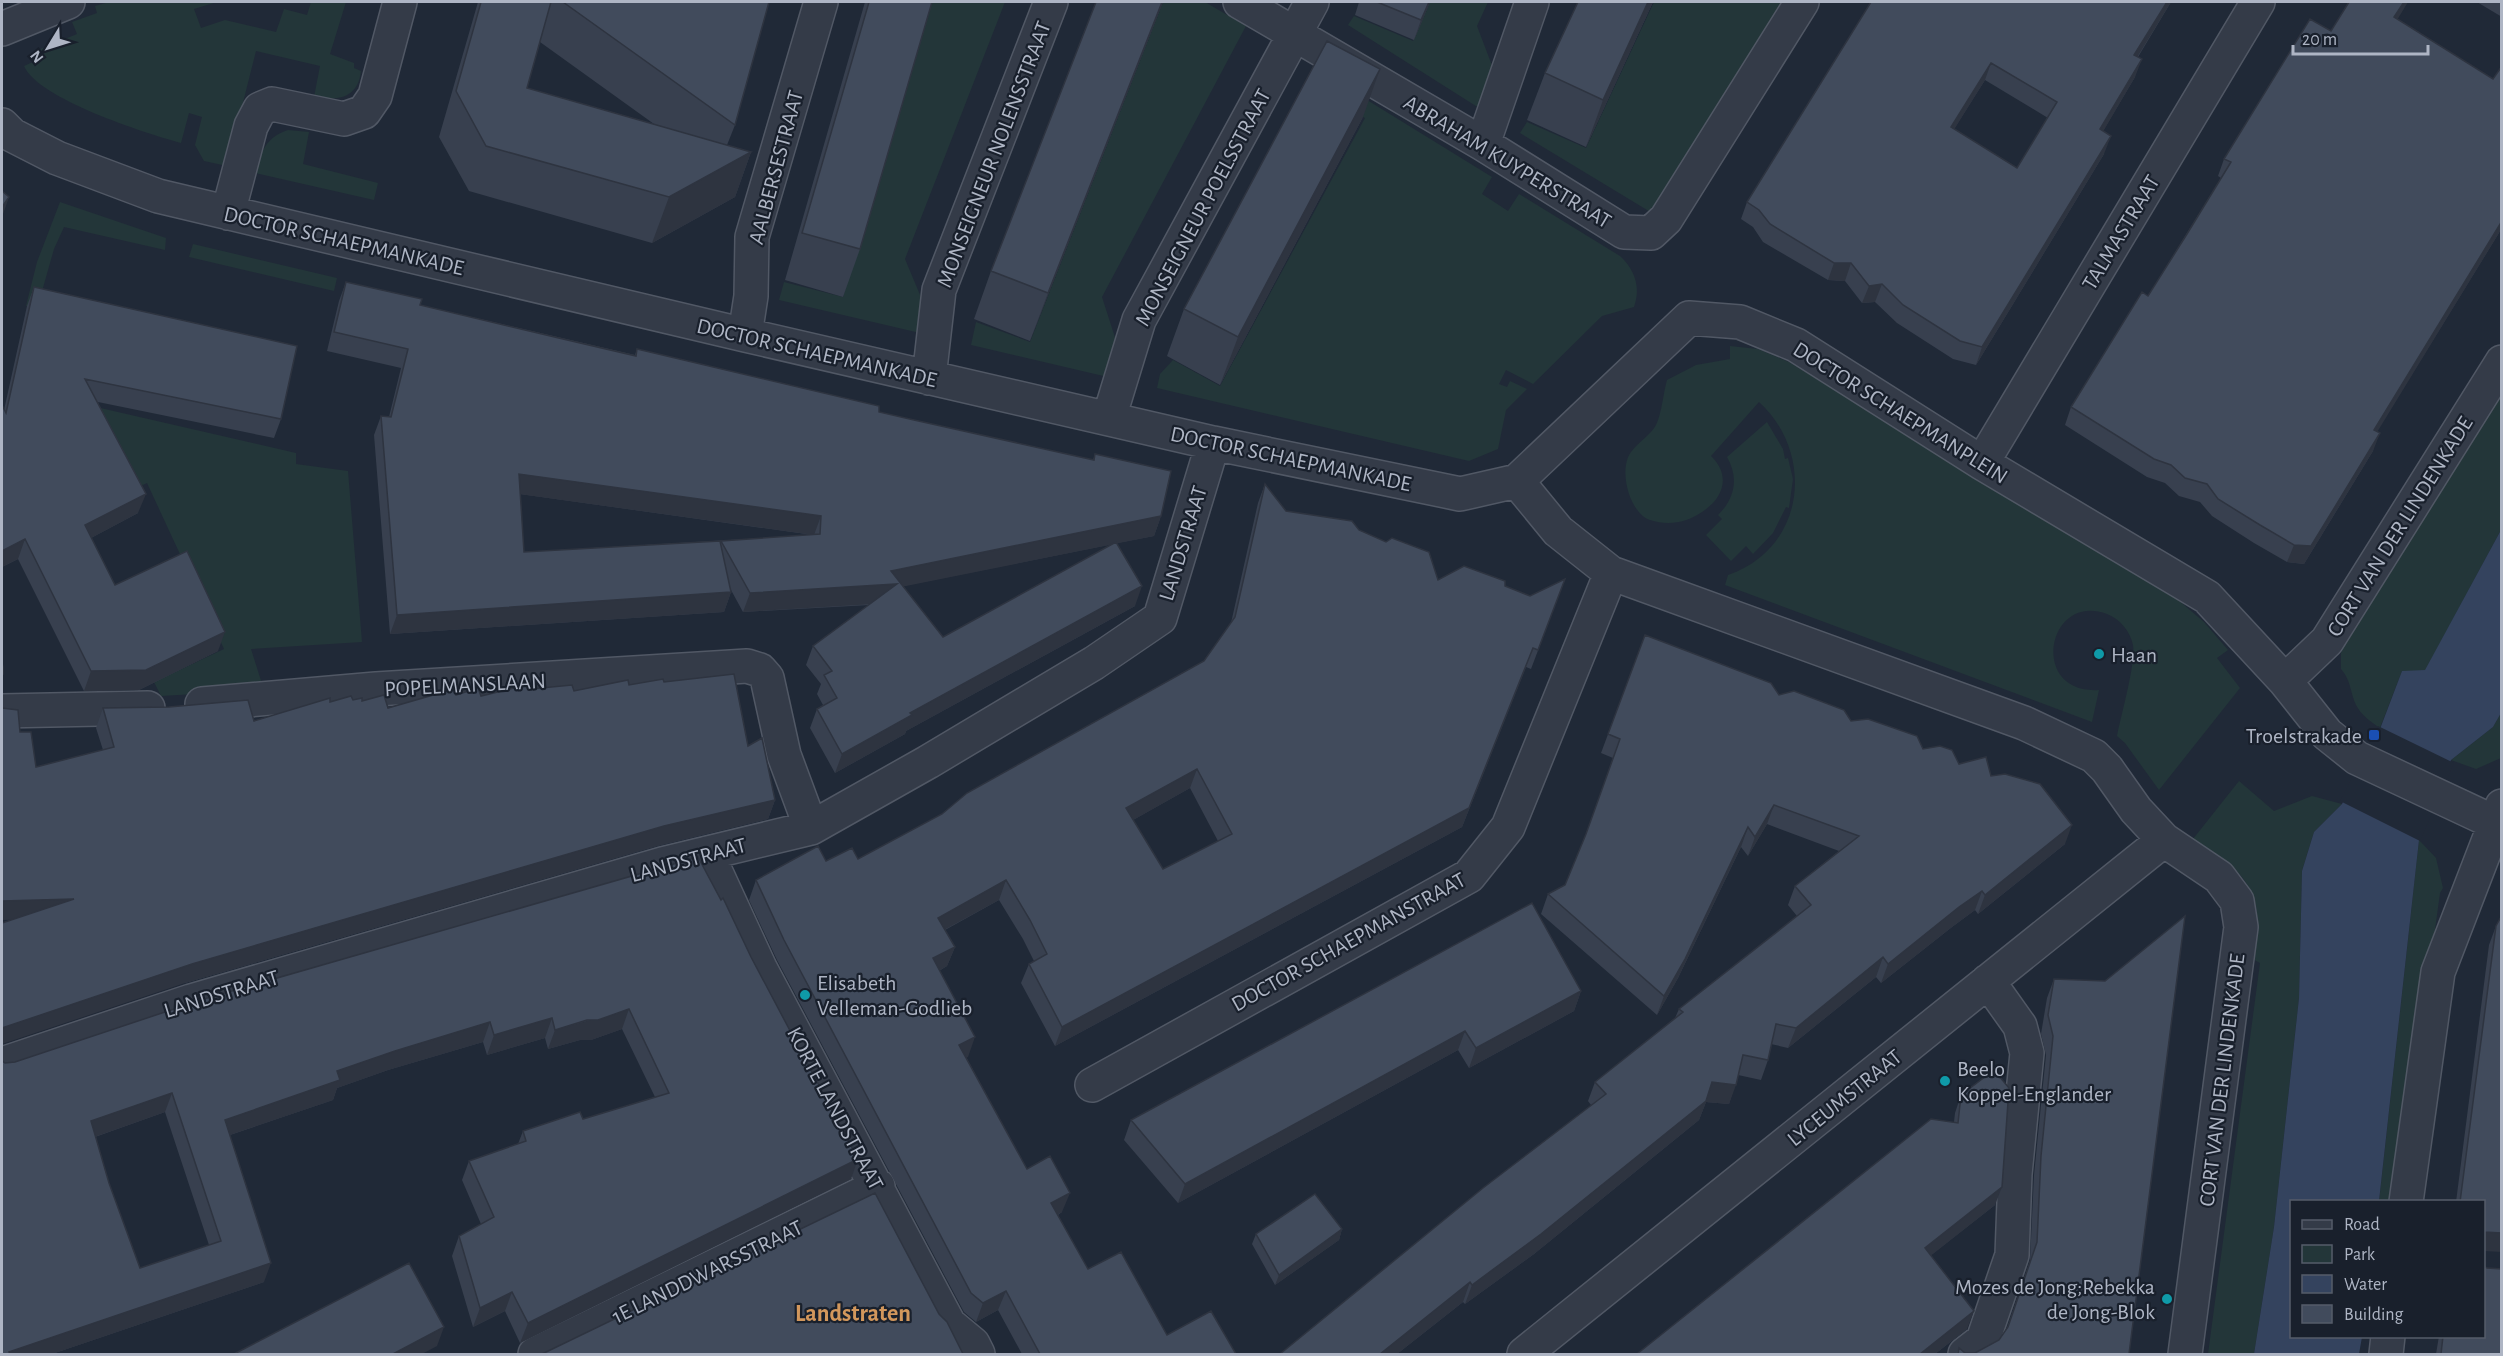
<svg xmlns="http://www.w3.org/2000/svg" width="2503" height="1356" font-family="'Alegreya Sans',sans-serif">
  <rect width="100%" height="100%" fill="#202937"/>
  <path fill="#233639" d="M109 2H217L194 9 201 28 225 20 276 32 284 9 307 15 311 2H346L330 54 354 63V68L361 71C358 99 337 101 314 97L320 66 256 51 227 166 204 161 195 145 202 117 189 113 181 143C145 133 38 99 24 66L35 61 38 50 77 34 72 22 97 13 95 6Z
    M928 2H1005L905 259 928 314 920 333 779 300 784 282 843 297Z
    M1163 2H1205L1246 26 1102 297 1119 350 1112 378 971 345 976 322 1030 342Z
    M1430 2H1488L1477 26 1493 68 1479 108 1348 25 1354 16 1413 41Z
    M1654 2H1786L1652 213 1520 133 1527 122 1586 148Z
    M1320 71 1492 177 1482 194 1508 211 1519 194 1620 256C1635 270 1641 287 1634 307L1602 316 1533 384 1506 370 1499 384 1507 387 1510 381 1527 389 1506 410 1498 449 1469 461 1157 388 1160 374 1173 360 1220 386 1365 118 1310 90Z
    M288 130 309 132 303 164 378 183 374 200 255 173C261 152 266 137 288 130Z
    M60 202 166 238 165 250 64 227 54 249 37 309 26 306 37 262Z
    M193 244 337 278 334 291 189 257Z
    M1730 346 1758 349 1789 362 2177 599 2204 622 2228 650 2217 658 2240 688 2159 790 2125 743 2117 736C2121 715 2136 663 2133 645 2130 631 2120 619 2107 614 2047 591 2028 695 2099 690L2092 722 1725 585 1728 575C1805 549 1816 454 1759 402L1711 456C1731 475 1724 498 1702 512 1686 523 1668 526 1650 520 1629 513 1618 469 1631 452 1638 442 1651 435 1656 425 1662 412 1663 394 1667 380L1696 365 1730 359Z
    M2501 388V530L2425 671H2402L2380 728C2371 722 2361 715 2356 705 2350 692 2351 680 2341 669V653L2345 642Z
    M83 404 296 453V464L348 471 362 642 251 649 264 690 161 696 154 682 224 649 147 483 128 492Z
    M1767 422 1783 449 1785 459 1788 458 1793 479 1789 508 1786 507 1773 533 1753 554 1746 546 1731 561 1706 535 1722 519 1718 515C1735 498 1739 478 1727 457Z
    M2501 713V758L2476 769 2451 760 2493 727Z
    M2239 781 2274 811 2312 796 2342 804 2314 832 2302 871 2299 998 2274 1227 2254 1354H2208L2260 963 2249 957C2251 947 2255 936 2257 925 2261 882 2225 858 2193 839Z
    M2419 840 2436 858 2443 888 2440 893 2398 1201 2379 1202Z"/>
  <path fill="#34435e" d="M2501 530V713L2493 727 2451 760 2419 840 2379 1201 2292 1202V1336L2362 1337 2359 1354H2254L2274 1227 2299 998 2302 871 2314 832 2342 804 2380 729 2402 671 2425 670Z"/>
  <path fill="#202937" d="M2378 726 2454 763 2420 841 2340 801Z"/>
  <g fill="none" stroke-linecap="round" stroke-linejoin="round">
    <g stroke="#515865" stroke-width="36">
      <path id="minor" d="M1240 2 1483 144 1624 232 1651 233 1666 219 1802 2
        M2 29 68 2
        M2 125 12 135 57 158 158 196 745 335 1213 443 1460 494 1517 481
        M1483 144 1532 2
        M228 213 251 126 260 109 272 104 344 119 364 112 375 96 400 2
        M745 335 751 296 752 237 821 2
        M929 378 939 290 1051 2
        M1109 418 1139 320 1312 2
        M1982 463 2258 2
        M1517 481 1558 531 1611 573 2024 723 2094 756 2107 769 2136 810 2164 840 2219 877 2237 901 2241 927 2185 1354
        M1517 481 1689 318 1740 322 1796 345 1982 463 2207 597 2285 681 2327 734 2357 758 2502 826
        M2285 681 2327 641 2502 362
        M202 704 376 689 747 666 760 670 767 678 784 755 811 828
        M2 711 148 708
        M707 853 760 968 949 1324 973 1344 978 1354
        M2 1064 191 1001 662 864 811 828 928 762 1094 663 1160 618 1213 443
        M1092 1085 1469 876 1508 827 1611 573
        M2406 1202 2438 972 2502 806
        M535 1354 878 1186
        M1524 1354 2164 840
        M1965 1354 1983 1340 2012 1255 2015 1174 2027 1053 2020 1026 1988 981
        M2386 1354 2388 1336"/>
    </g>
    <use href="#minor" stroke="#343b48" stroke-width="33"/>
  </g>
  <path fill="#38404f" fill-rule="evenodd" d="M478 2H769L735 125 727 145 751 152 735 197 652 243 469 191 439 137ZM540 42 654 124 527 88Z
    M865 2H932L860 249 843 297 785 280Z
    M1096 2H1163L1030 341 974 319 991 271Z
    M1359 2H1430L1414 40 1355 15Z
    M1578 2H1653L1586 147 1527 120 1545 73Z
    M1871 2H2171L2138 57 2135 77 2103 131 2104 154 1976 365 1953 359 1897 323 1875 302 1862 303 1845 281 1828 280 1763 242 1753 227 1741 219 1747 202ZM1985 80 2048 118 2017 168 1954 129Z
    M2477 2H2502V17Z
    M2397 19 2493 79 2502 66V228L2377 431 2373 451 2304 564 2287 562 2254 543 2212 516 2200 502 2179 496 2165 483 2147 477 2065 425 2071 407 2148 296 2221 178 2218 176 2224 159 2331 31Z
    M1363 117 1220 385 1167 356 1184 309Z
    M346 282 420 305 635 355 637 349 879 412 1093 460 1095 454 1161 516 1154 536 1117 543 1135 606 906 731 905 734 835 773 810 728 817 709 823 705 817 694 821 684 806 665 813 646 869 605 743 612 731 590V592L724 612 390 634 374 435 381 416 389 417 401 368 327 351 339 301ZM520 494 813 535 524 552ZM1113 544 943 637 903 586Z
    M34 287 281 419 274 438 98 402 138 513 91 538 115 585 218 651 139 690 84 691 18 559 2 567V405L4 410 27 306Z
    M1265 484 1286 511 1359 530 1438 580 1505 586 1530 596 1565 579 1531 669 1526 667 1462 827 1055 1046 1021 983 1029 964 1034 961 1023 939 999 900 945 930 955 947 947 966 939 971 968 1057H966L1027 1169 1062 1212 1058 1215 1088 1269 1167 1335 1236 1354H1022L998 1310 976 1322 964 1312 777 960 749 900 756 880 826 861 858 859 942 814 1204 661 1231 623 1258 503ZM1190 788 1218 841 1163 869 1133 820Z
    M1645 635 1779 695 1923 749 1991 776 2065 844 1978 914 1975 910 1952 927 1881 983 1876 977 1788 1048 1771 1044 1768 1060 1761 1080 1738 1075 1729 1104 1706 1102 1699 1120 1534 1254 1465 1304 1463 1302 1397 1354 1591 1105 1588 1101 1595 1082 1675 1018 1679 1009 1797 916 1788 905 1795 886 1839 851 1767 824 1748 856 1741 847 1678 978 1657 1015 1541 914 1548 894 1565 885 1586 834 1613 758 1601 753Z
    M664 682 748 746 775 800 768 819 657 846 185 983 11 920 20 732 36 767 103 750 96 728 103 708 254 721 330 702 353 700 362 701 388 708 456 695 481 696 531 689 574 691 629 685Z
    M698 857 851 1179 520 1343 505 1311 473 1327 452 1256 459 1236 481 1224 462 1180 469 1161 518 1144 523 1131 583 1119 655 1097 622 1029 591 1040H580L548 1049 545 1038 487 1055 483 1042 388 1070 337 1088 333 1100 230 1135 264 1282 52 1354 5 1063 15 1062ZM165 1112 209 1245 140 1268 109 1183 95 1137Z
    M2496 926 2484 1202H2456L2489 945Z
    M2054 979 2129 1354H1956L1959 1348 1965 1353H1975L1999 1340 2007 1328 2030 1261 2034 1175 2046 1055 2041 1034 2047 998Z
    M1581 991 1574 1011 1469 1068 1458 1050 1178 1203 1124 1140 1131 1120Z
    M1961 1095 1995 1205 1931 1255 1967 1329 1935 1354H1637L1954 1122 1955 1113Z
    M1342 1229 1339 1240 1275 1285 1252 1244 1256 1234Z
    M2439 1336H2484L2502 1354H2436Z"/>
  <path fill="#2e3440" d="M1162 2H1163L1030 341 1048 293Z
    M1429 2H1430L1414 40 1421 20Z
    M1648 2H1653L1586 147 1603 100Z
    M2167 2H2171L2128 72 2134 55Z
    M2404 2H2408L2388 35 2394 17Z
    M2142 59 2135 77 2094 147 2100 129Z
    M1991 63 1985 80 1945 144 1951 127Z
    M1380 69 1363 117 1220 385 1238 337Z
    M2111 136 2104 154 1976 365 1982 347Z
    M751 152 735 197 652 243 669 197Z
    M9 197 2 217V207Z
    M2502 221V228L2368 447 2374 430Z
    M1834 263H1851L1845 281 1828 280Z
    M1882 284 1875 302 1862 303 1869 286Z
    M2380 433 2373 451 2304 564 2287 562 2294 545Z
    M519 474 821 516 814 535 512 493Z
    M146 494 138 513 78 545 85 525Z
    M1161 516 1154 536 896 588 890 603 743 612 750 593 891 571Z
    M25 539 18 559 2 567V551Z
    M1142 586 1135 606 906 731 905 734 835 773 842 754 910 713Z
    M731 592 724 612 390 634 397 615Z
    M225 632 218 651 139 690 84 691 91 671Z
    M1533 648 1462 827 1055 1046 1062 1027Z
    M1197 769 1190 788 1119 828 1126 808Z
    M775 800 768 819 657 846 185 983 2 1044V1028L3 1027 192 964 664 826Z
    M1774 805 1767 824 1748 856 1755 837Z
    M2072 825 2065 844 1978 914 1985 895Z
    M1748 827 1741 847 1678 978 1657 1015 1664 996Z
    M1006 880 999 900 931 937 938 918Z
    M1982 891 1975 910 1952 927 1881 983 1888 964 1959 907Z
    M74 899 67 919 2 920V901Z
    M955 947 947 966 926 978 933 958Z
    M1883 957 1876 977 1788 1048 1796 1028Z
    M1581 991 1574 1011 1469 1068 1476 1048Z
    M629 1009 622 1029 591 1040H580L548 1049 555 1030Z
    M552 1018 545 1038 487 1055 494 1035Z
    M490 1022 483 1042 388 1070 337 1088 333 1100 218 1139 225 1120 337 1071 395 1051Z
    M1465 1031 1458 1050 1178 1203 1185 1184Z
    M975 1037 968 1057 952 1064 959 1045Z
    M1712 1082 1736 1085 1729 1104 1706 1102 1699 1120 1534 1254 1465 1304 1472 1285Z
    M172 1093 165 1112 83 1141 91 1121Z
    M858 1159 851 1179 520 1343 528 1323Z
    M2002 1187 1995 1205 1919 1265 1925 1248Z
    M1070 1193 1062 1212 1044 1222 1051 1203Z
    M1342 1229 1339 1240 1275 1285 1279 1275Z
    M2484 1232 2502 1233V1252L2484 1251Z
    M271 1263 264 1282 52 1354H8L9 1352Z
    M1470 1282 1463 1302 1397 1354H1380Z
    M1006 1291 998 1310 976 1322 983 1303Z
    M512 1292 505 1311 473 1327 480 1308Z
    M1974 1311 1967 1329 1935 1354H1920Z
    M444 1327 437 1346 422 1354H393Z"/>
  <path fill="#414b5c" stroke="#2e3440" stroke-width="1.5" fill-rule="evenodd" d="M481 2H551L527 88 751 152 669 197 486 146 456 91Z
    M563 2H769L735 125Z
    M869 2H932L860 249 802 233Z
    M1096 2H1162L1048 293 991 271Z
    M1377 2H1429L1421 20Z
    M1578 2H1648L1603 100 1545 73Z
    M1871 2H2167L2134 55 2142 59 2100 129 2111 136 1982 347 1960 341 1903 305 1882 284 1869 286 1851 263H1834L1770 224 1759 210 1747 202ZM1991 63 2057 102 2017 168 1951 127Z
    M2349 2H2404L2394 17 2493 79 2502 66V221L2374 430 2380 433 2311 546 2294 545 2260 525 2218 499 2207 484 2185 478 2171 465 2154 459 2071 407 2142 292 2148 296 2187 234 2231 162 2224 159 2310 19 2331 31Z
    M1327 41 1380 69 1238 337 1184 309Z
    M2 191 9 197 2 207Z
    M346 282 422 299 420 305 563 339 636 356 637 349 879 406V412L914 420 1094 460 1095 454 1171 471 1161 516 891 571 943 637 1116 542 1142 586 910 713 912 715 842 754 817 709 837 698 824 675 832 671 813 646 897 584 750 593 721 541 820 534 821 516 519 474 524 552 720 541 731 592 397 615 381 416 391 417 408 349 334 332Z
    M34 287 297 346 281 419 85 379 146 494 85 525 115 585 187 551 225 632 146 670 91 671 25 539 2 551V405L6 413Z
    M1265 484 1286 511 1352 521 1359 530 1386 542 1392 538 1429 552 1438 580 1464 566 1505 581V586L1530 596 1565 579 1538 650 1533 648 1469 808 1062 1027 1029 964 1047 954 1030 920 1006 880 938 918 955 947 933 958 975 1037 959 1045 1027 1169 1050 1156 1070 1193 1051 1203 1088 1269 1121 1252 1167 1335 1211 1311 1236 1354H1040L1006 1291 983 1303 971 1293 784 940 756 880 818 846 826 861 852 848 858 859 942 814 967 793 1204 661 1235 617ZM1197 769 1232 834 1163 869 1126 808Z
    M1645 635 1771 683 1779 695 1794 691 1844 710 1851 721 1868 719 1917 736 1923 749 1940 746 1952 750 1959 764 1986 757 1991 776 2005 774 2040 784 2072 825 1985 895 1982 891 1959 907 1888 964 1883 957 1796 1028 1776 1024 1768 1060 1743 1055 1736 1085 1712 1082 1706 1101 1541 1234 1472 1285 1470 1282 1380 1354H1280L1483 1188 1606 1094 1595 1082 1683 1012 1679 1009 1811 905 1795 886 1859 836 1774 805 1755 837 1748 827 1685 959 1664 996 1548 894 1565 885 1586 834 1620 739 1608 734Z
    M2 663 3 667V674L2 676Z
    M734 674 748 746 762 738 775 800 664 826 192 964 2 1028V923L74 899 2 901V708L18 710 20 732H31L36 767 114 747 103 708 169 707 248 700 254 721 330 698V702L351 696 353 700 362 698V701L384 695 388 708 454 689 456 695 478 688 481 696 530 684 531 689 572 685 574 691 628 680 629 685 663 679 664 682Z
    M698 857 721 900 723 898 751 957 858 1159 528 1323 512 1292 480 1308 459 1236 494 1217 469 1161 526 1141 523 1131 580 1112 583 1119 669 1093 629 1009 598 1020H587L555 1030 552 1018 494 1035 490 1022 395 1051 337 1071 340 1080 225 1120 271 1263 9 1352 10 1354H2V1061L5 1063 15 1062 204 999ZM172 1093 221 1241 140 1268 109 1183 91 1121Z
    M1532 903 1581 991 1476 1048 1465 1031 1185 1184 1131 1120Z
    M2502 915V1233L2484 1232V1202H2460L2496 926Z
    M2185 916 2129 1354H1958L1959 1348 1965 1353H1975L1999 1340 2008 1327 2037 1242 2041 1156 2053 1036 2048 1015 2054 979 2105 981Z
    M1994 1070 2009 1088 2002 1187 1925 1248 1974 1311 1920 1354H1637L1931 1119 1958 1123 1961 1095Z
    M875 1193 939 1314 947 1322 963 1354H542Z
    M1315 1194 1342 1229 1279 1275 1256 1234Z
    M409 1263 444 1327 393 1354H234Z
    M2484 1266 2487 1268 2502 1269V1354H2441L2443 1336H2484Z"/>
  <g fill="#0f9aa8" stroke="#19202c" stroke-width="2">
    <circle cx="2099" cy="654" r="6"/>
    <circle cx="805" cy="995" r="6"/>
    <circle cx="1945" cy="1081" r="6"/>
    <circle cx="2167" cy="1299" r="6"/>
  </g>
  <rect fill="#1a4fb4" stroke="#19202c" stroke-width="2" x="2368" y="729" width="12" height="12" rx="3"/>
  <g text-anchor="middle" stroke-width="4.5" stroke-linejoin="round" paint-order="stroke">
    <g font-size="22" fill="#aeb5c4" stroke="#19202c">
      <text transform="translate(993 154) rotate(-69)" y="8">MONSEIGNEUR NOLENSSTRAAT</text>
      <text transform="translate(1508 161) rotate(31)" y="8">ABRAHAM KUYPERSTRAAT</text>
      <text transform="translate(775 167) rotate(-75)" y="8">AALBERSESTRAAT</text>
      <text transform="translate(1202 207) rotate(-62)" y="8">MONSEIGNEUR POELSSTRAAT</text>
      <text transform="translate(2120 232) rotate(-59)" y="8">TALMASTRAAT</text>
      <text transform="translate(344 240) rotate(13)" y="8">DOCTOR SCHAEPMANKADE</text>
      <text transform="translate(817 352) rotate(13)" y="8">DOCTOR SCHAEPMANKADE</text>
      <text transform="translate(1901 412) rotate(32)" y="8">DOCTOR SCHAEPMANPLEIN</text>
      <text transform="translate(1291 458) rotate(12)" y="8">DOCTOR SCHAEPMANKADE</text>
      <text transform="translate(2399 526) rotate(-58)" y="8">CORT VAN DER LINDENKADE</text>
      <text transform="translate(1182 543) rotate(-73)" y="8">LANDSTRAAT</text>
      <text transform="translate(465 684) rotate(-3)" y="8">POPELMANSLAAN</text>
      <text transform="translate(688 859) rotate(-15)" y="8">LANDSTRAAT</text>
      <text transform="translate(1348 941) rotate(-29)" y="8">DOCTOR SCHAEPMANSTRAAT</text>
      <text transform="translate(221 993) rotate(-17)" y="8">LANDSTRAAT</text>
      <text transform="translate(2221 1080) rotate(-83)" y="8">CORT VAN DER LINDENKADE</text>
      <text transform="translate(1844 1097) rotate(-39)" y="8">LYCEUMSTRAAT</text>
      <text transform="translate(836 1108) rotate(62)" y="8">KORTE LANDSTRAAT</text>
      <text transform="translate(707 1271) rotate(-26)" y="8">1E LANDDWARSSTRAAT</text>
    </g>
    <g font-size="22" fill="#aeb5c4" stroke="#19202c" text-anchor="start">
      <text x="2111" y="662">Haan</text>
      <text x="2362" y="743" text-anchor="end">Troelstrakade</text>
      <text x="817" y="990">Elisabeth<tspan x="817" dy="25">Velleman-Godlieb</tspan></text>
      <text x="1957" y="1076">Beelo<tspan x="1957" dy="25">Koppel-Englander</tspan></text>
      <text x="2155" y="1294" text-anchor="end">Mozes de Jong;Rebekka<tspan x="2155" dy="25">de Jong-Blok</tspan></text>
    </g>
    <g font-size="24" font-weight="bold" fill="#d2975c" stroke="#19202c">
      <text x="853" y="1321">Landstraten</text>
    </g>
  </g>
  <rect width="2503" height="1356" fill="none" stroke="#aeb5c4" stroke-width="6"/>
  <rect x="2290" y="1200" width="195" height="138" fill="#19202c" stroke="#555c69" stroke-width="1.5"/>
  <rect x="2302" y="1220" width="30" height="9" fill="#343b48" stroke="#555c69" stroke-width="1.5"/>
  <text x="2344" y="1230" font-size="18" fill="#aeb5c4">Road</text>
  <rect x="2302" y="1245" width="30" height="18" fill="#233639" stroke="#555c69" stroke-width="1.5"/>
  <text x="2344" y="1260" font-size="18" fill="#aeb5c4">Park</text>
  <rect x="2302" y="1275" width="30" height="18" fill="#34435e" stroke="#555c69" stroke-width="1.5"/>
  <text x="2344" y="1290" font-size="18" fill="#aeb5c4">Water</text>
  <rect x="2302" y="1305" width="30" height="18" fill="#414b5c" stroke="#555c69" stroke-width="1.5"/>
  <text x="2344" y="1320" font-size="18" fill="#aeb5c4">Building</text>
  <g transform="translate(48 48) rotate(232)" stroke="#19202c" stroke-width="4.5" paint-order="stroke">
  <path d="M0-4.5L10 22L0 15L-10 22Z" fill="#aeb5c4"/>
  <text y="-9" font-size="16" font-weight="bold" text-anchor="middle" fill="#aeb5c4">N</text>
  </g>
  <path d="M2293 45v9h135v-9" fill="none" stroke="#aeb5c4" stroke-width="3"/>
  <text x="2302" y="45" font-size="18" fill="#aeb5c4" stroke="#19202c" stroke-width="4.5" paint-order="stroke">20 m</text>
</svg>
